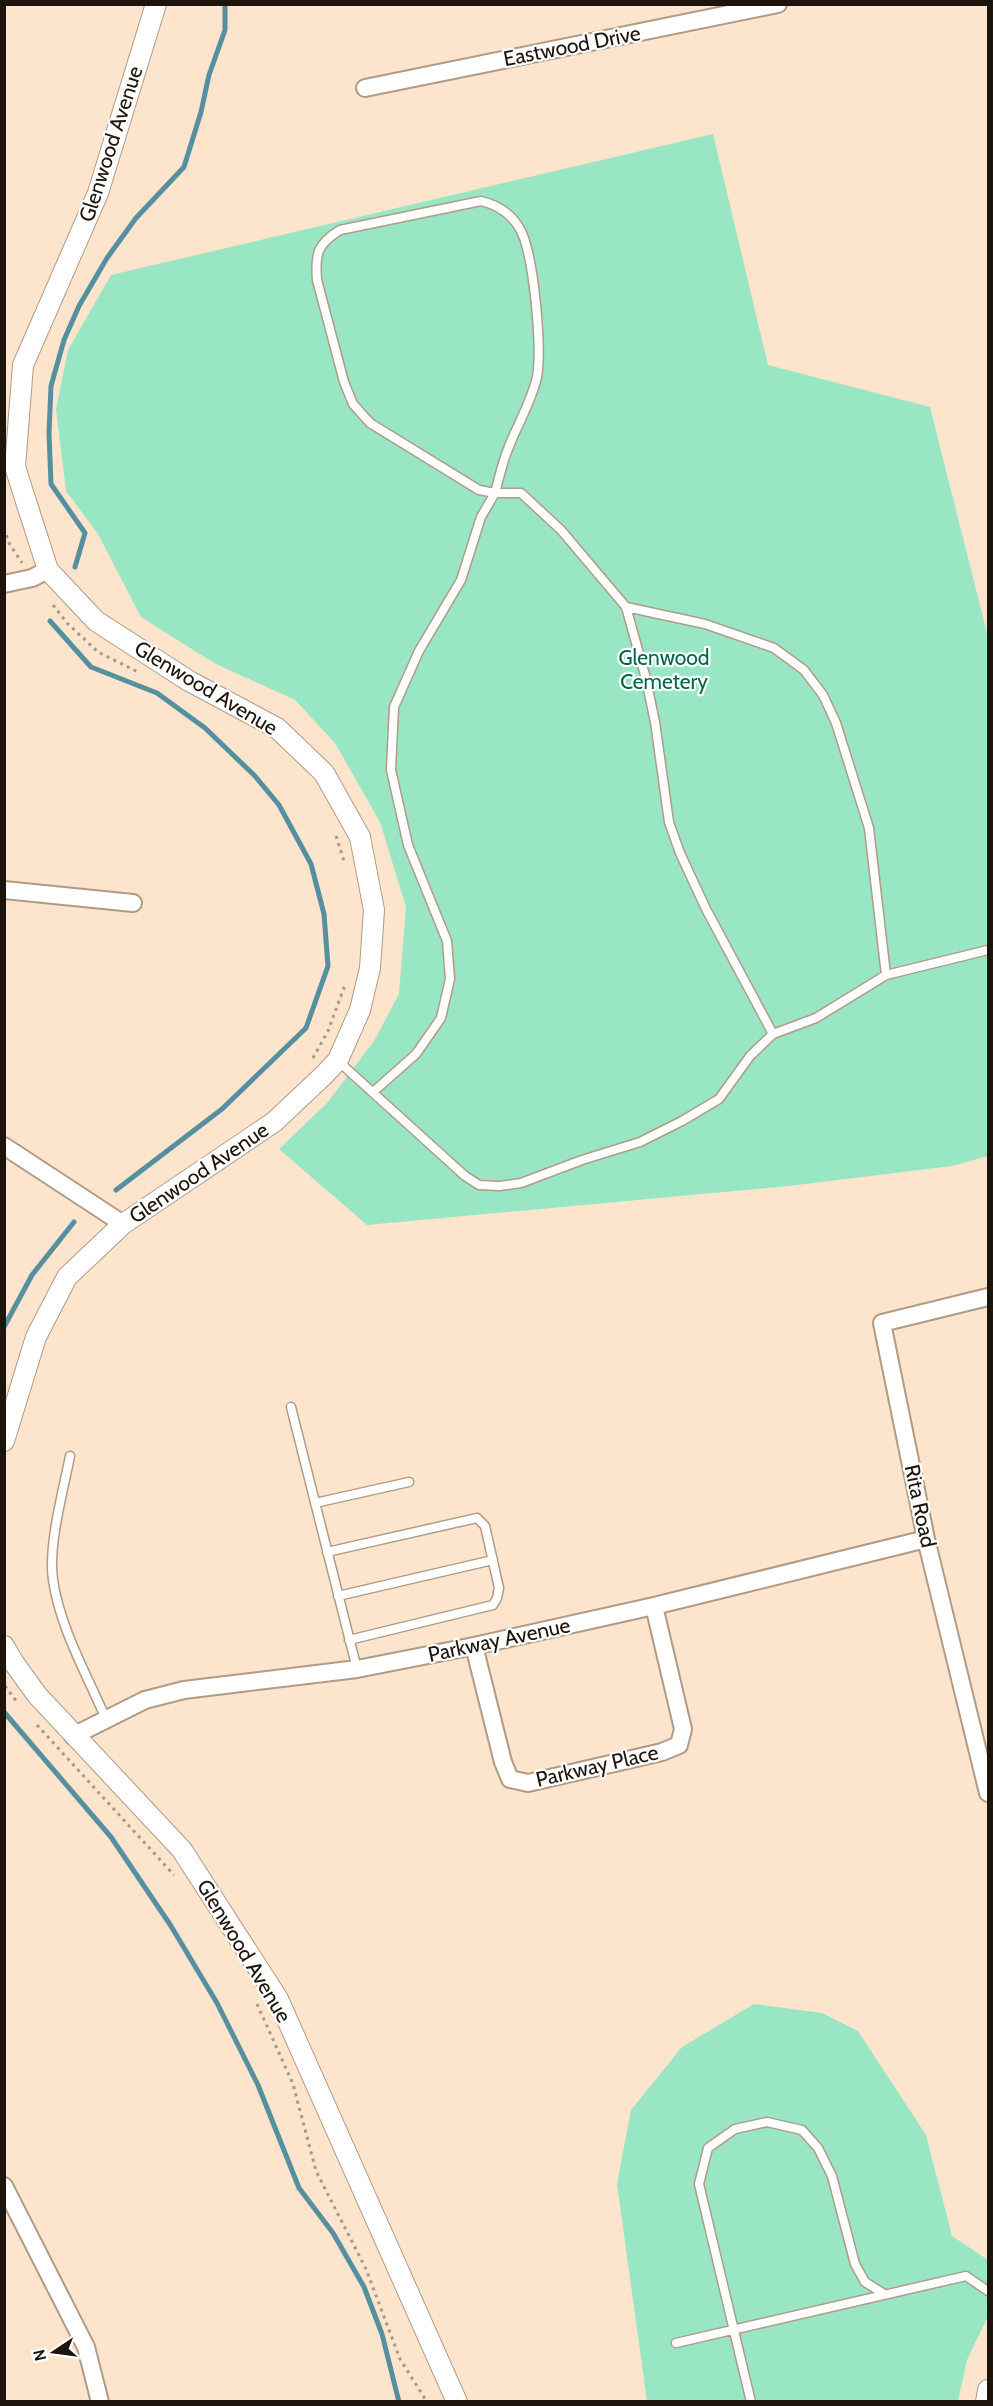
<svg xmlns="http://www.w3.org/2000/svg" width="993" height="2406" font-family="Cabin,sans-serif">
  <rect width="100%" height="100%" fill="#fce4cd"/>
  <path fill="#99e6c4" d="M713 134 768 365 930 407 988 637V1156L952 1166 789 1186 367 1225 279 1149 327 1103 374 1041 399 994 406 907 380 822 335 743 295 700 214 663 141 617 98 534 66 491 56 409 68 350 111 275Z
    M754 2004 822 2013 858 2031 926 2135 952 2236 988 2260V2316L967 2360 958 2401H647L617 2184 631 2110 682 2047Z"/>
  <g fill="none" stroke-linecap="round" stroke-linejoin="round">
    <path stroke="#5690a0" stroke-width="5" d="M75 567 85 533 51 484 49 433 51 386 64 340 79 306 107 258 136 218 184 167 201 112 209 75 225 30V4
      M50 621 91 667 157 693 205 728 255 776 279 805 311 864 324 914 328 966 306 1028 222 1109 116 1190
      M4 1327 32 1275 74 1222
      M4 1712 111 1837 171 1926 217 2003 258 2085 299 2188 333 2233 364 2287 382 2334 399 2402"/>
    <g stroke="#b19b85" stroke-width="11">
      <path id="service" d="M481 201C498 205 511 213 520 229 534 254 542 348 537 377 531 403 517 425 508 449 502 463 499 479 495 493L479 490 370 423 353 404 344 382 317 280C315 254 317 244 340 230Z
        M626 607 705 624 774 648 804 670 823 695 836 723 869 828 886 975
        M338 1061 465 1176 479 1185 500 1186 521 1183 582 1160 640 1142 682 1121 719 1099 750 1056 773 1034 816 1018 886 975 988 950
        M373 1092 416 1054 441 1018 450 979 447 941 408 845 391 770 394 707 419 651 461 580 481 517 495 493H521L561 530 626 607 645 675 655 722 669 822 680 853 706 909 773 1034
        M291 1407 357 1669
        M70 1456C63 1492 48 1545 53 1580 60 1628 87 1675 106 1719
        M315 1503 409 1482
        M327 1552 477 1518 485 1526 499 1588 497 1598 493 1605 349 1640
        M338 1596 493 1560
        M676 2343 966 2276 988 2291
        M751 2402 699 2184 708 2148 735 2129 767 2122 802 2130 818 2148 832 2176 855 2264 865 2282 884 2294"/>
    </g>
    <g stroke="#b19b85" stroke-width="20">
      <path id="minor" d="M365 88 778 4
        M4 584 32 578 48 570
        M4 890 133 903
        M4 1146 123 1224
        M988 1297 882 1323 926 1539 988 1793
        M474 1646 503 1762 510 1779 528 1783 662 1752 679 1745 683 1729 654 1606
        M73 1736 145 1700 184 1690 357 1669 474 1646 654 1606 926 1539
        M4 2186 86 2347 100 2402"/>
    </g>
    <g stroke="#b19b85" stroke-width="22">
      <path id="tertiary" d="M4 1441 36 1337 67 1277 123 1224 274 1122 324 1075 338 1060 360 1010 370 968 374 910 360 837 324 773 277 728 189 681 96 621 48 570 15 467 23 365 98 193 156 4
        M4 1646 14 1663 37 1695 182 1850 278 1999 457 2402
        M986 2402 988 2390"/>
    </g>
    <path stroke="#aa9886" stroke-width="3" stroke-dasharray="3 4.5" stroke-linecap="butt" d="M4 528 9 543 22 563
      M53 605 67 623 98 652 138 672
      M336 836 344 861
      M313 1058 328 1031 345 985
      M5 1686 17 1702
      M37 1725 174 1875
      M257 2004 293 2084 316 2171 366 2269 400 2359 427 2402"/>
    <use href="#service" stroke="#fff" stroke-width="8"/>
    <use href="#minor" stroke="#fff" stroke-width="16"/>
    <use href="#tertiary" stroke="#fff" stroke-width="20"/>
  </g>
  <g text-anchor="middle" stroke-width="4.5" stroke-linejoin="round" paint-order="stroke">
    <g font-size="21" fill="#1d150c" stroke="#fff">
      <text transform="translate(572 46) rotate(-11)" y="7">Eastwood Drive</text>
      <text transform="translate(111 144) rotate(-72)" y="7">Glenwood Avenue</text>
      <text transform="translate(206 688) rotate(31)" y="7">Glenwood Avenue</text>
      <text transform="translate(199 1173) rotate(-34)" y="7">Glenwood Avenue</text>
      <text transform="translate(920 1506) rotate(78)" y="7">Rita Road</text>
      <text transform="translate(499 1640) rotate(-12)" y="7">Parkway Avenue</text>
      <text transform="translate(597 1766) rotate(-13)" y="7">Parkway Place</text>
      <text transform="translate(244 1951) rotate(59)" y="7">Glenwood Avenue</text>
    </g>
    <g font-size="21" fill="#006648" stroke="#fff">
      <text x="664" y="665">Glenwood<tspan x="664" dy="24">Cemetery</tspan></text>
    </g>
  </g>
  <rect width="993" height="2406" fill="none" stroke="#1d150c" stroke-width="12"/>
  <g transform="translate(54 2352) rotate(257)" stroke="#ffffff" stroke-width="4.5" paint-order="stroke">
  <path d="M0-4.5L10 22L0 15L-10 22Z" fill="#1d150c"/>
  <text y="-9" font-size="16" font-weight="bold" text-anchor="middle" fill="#1d150c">N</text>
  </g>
</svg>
